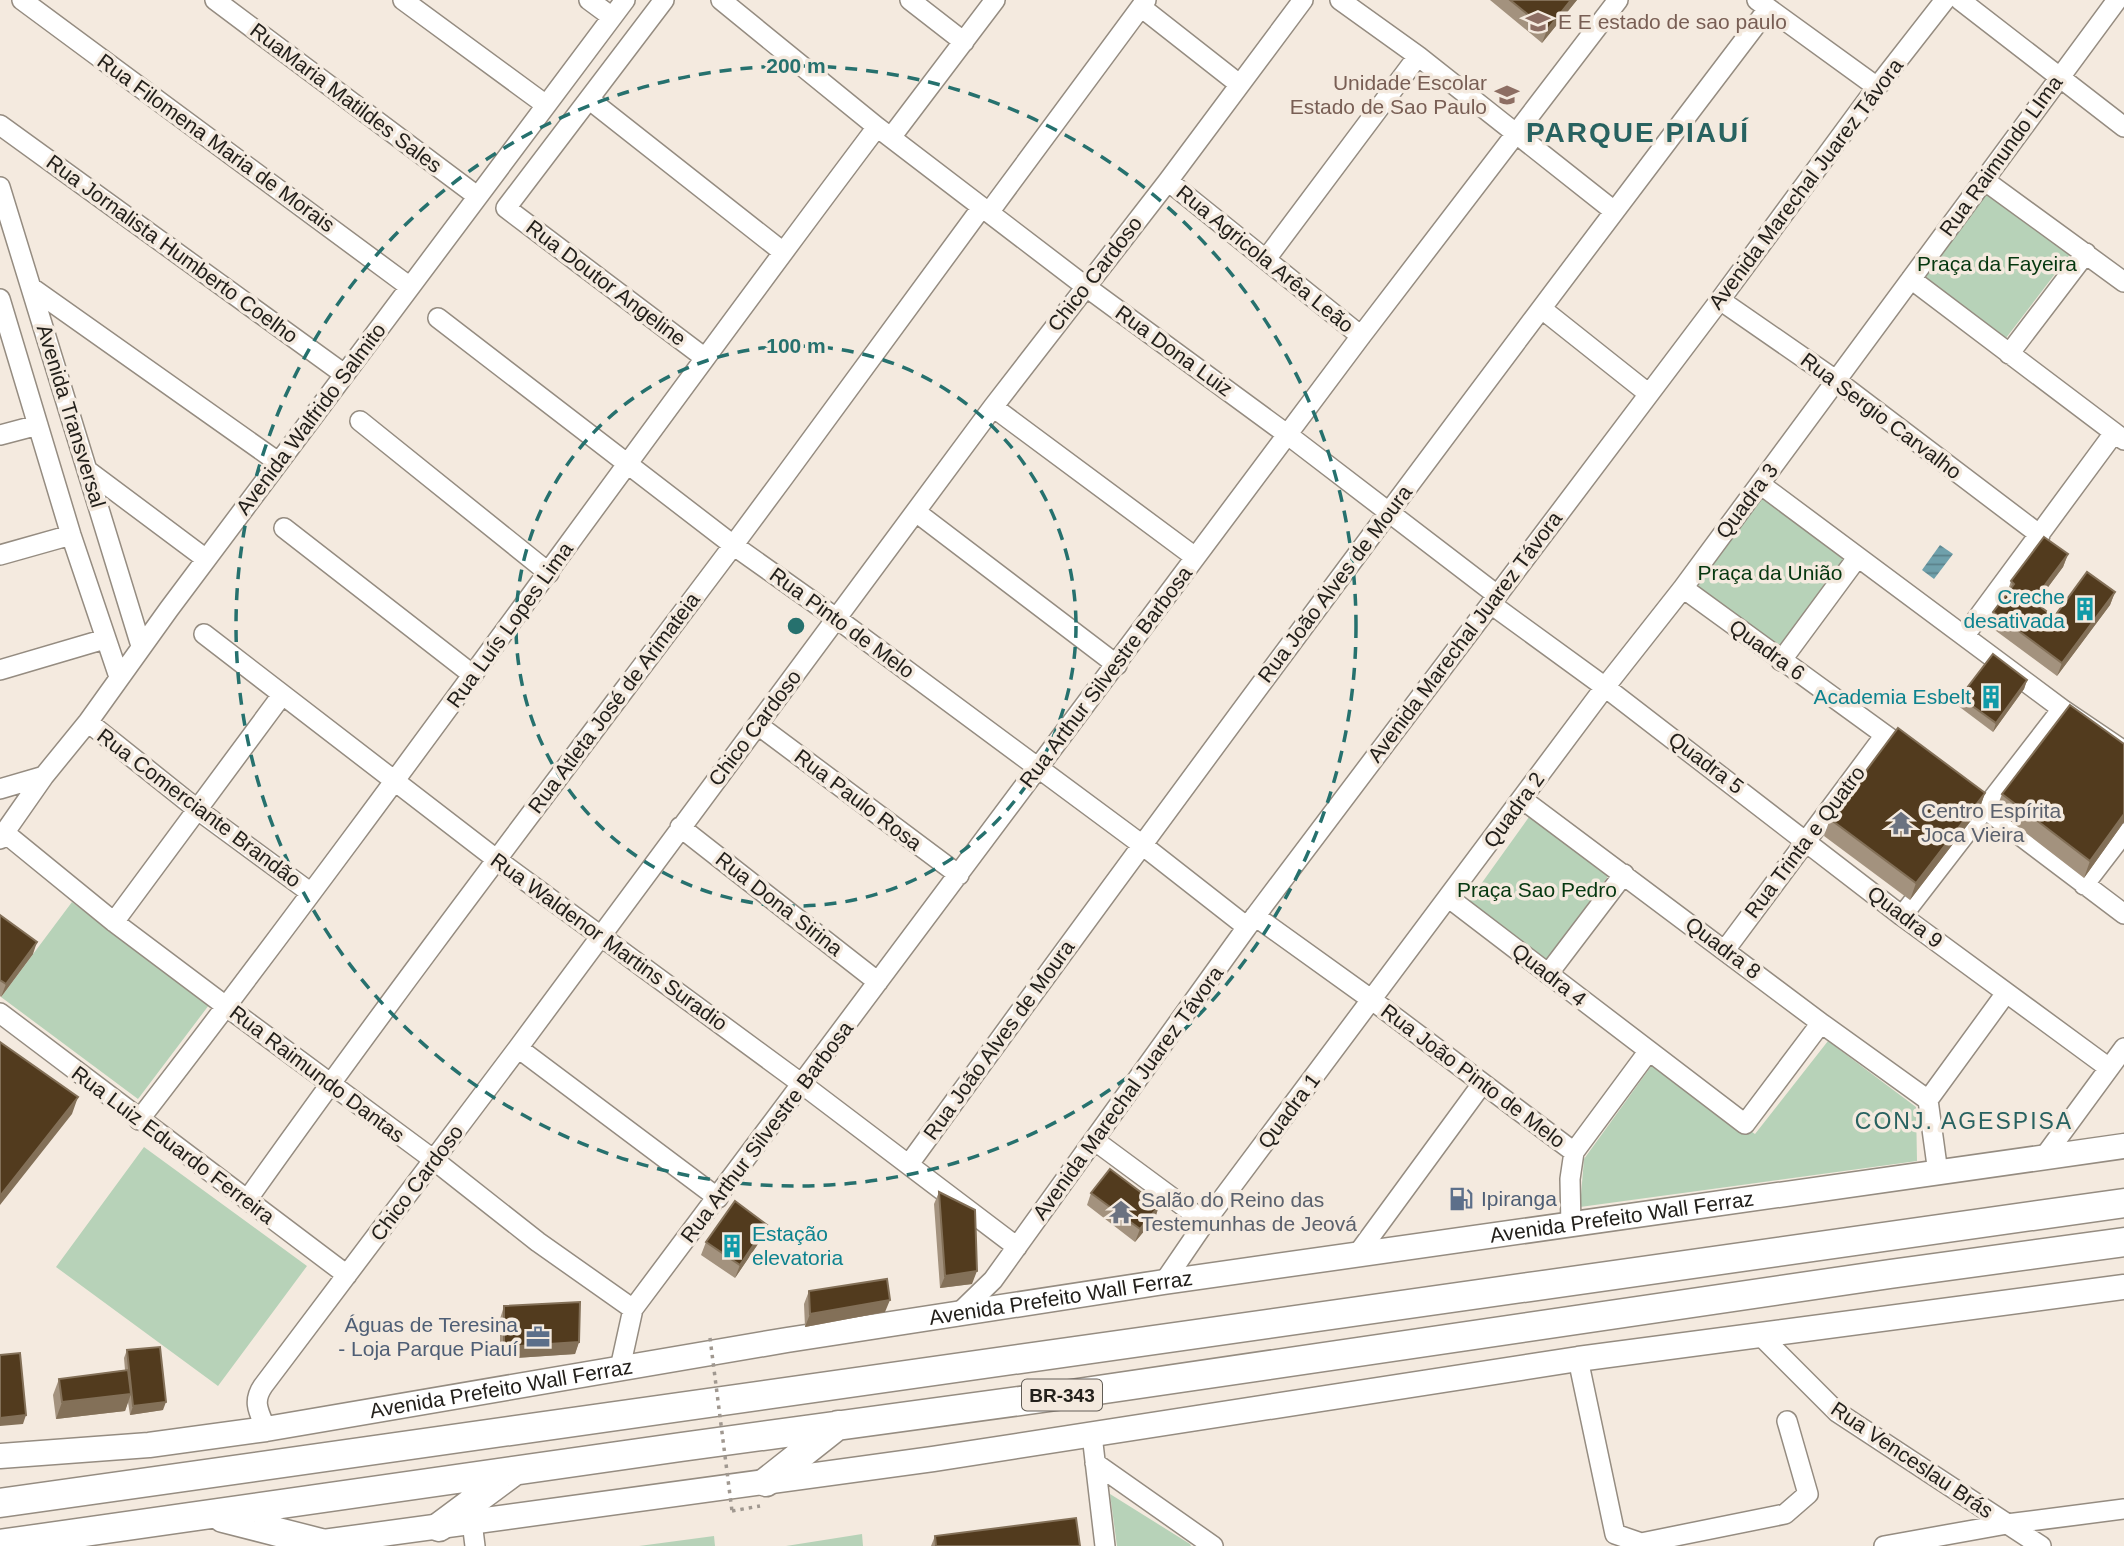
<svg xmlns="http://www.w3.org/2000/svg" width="2124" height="1546" font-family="Helvetica,sans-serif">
  <defs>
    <pattern id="water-rules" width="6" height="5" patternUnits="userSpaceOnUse" patternTransform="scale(1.75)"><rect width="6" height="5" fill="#6fa0ab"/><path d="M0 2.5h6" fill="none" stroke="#5b828a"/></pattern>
  </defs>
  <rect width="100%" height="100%" fill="#f4eadf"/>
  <path fill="#b7d2b8" d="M1988 191 2071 253 2006 338 1924 276Z
    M1760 492 1849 561 1781 652 1690 586Z
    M1529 817 1609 875 1546 962 1466 905Z
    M72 902 209 1005 138 1099 1 997Z
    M1828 1041 1916 1107 1917 1161 1580 1207 1584 1159 1652 1065 1755 1134Z
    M144 1147 307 1266 218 1386 56 1267Z
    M1110 1494 1190 1544 1191 1546H1117Z
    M862 1534 863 1546H786Z
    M714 1536 715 1546H639Z"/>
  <path fill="url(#water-rules)" d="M1940 545 1953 554 1934 579 1922 570Z"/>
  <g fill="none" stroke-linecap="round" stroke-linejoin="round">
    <g stroke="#958c81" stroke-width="22">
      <path id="minor" d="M22 0 410 287
        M215 0 477 196
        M403 0 546 105
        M589 0 612 17
        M664 0 506 208 705 358
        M721 0 877 127 1085 286 1288 435 1497 595
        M910 0 964 42
        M1340 0 1418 56 1614 211
        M1757 0 1877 87
        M1960 0 2124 127
        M1141 7 1239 84
        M590 100 783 252
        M0 125 344 374
        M892 136 995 0
        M1984 180 2124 282
        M1168 181 1361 336
        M0 187 141 646
        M990 211 1146 0
        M1266 259 1418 56
        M1911 279 2124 440
        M32 288 278 462
        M0 299 71 535 119 677
        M1720 300 1837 381 2040 535
        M1542 309 1649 394
        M438 318 733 545 836 618 1141 844 1247 927
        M2009 354 2086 253
        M993 407 1195 557
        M360 421 549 573
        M0 435 38 425
        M87 470 206 559
        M1760 484 2062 709 2124 751
        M916 512 1117 665
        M284 528 473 675
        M0 555 71 535
        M1683 588 1910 753
        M1491 604 1605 687 1902 916 2109 1068
        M204 634 496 859 802 1084 1017 1247
        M1965 635 2114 433
        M1781 661 1857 558
        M0 670 105 639
        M88 722 198 810 311 893
        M758 725 959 875
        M0 789 44 776
        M1960 790 2124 914
        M1522 799 1821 1023 1928 1100
        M680 827 878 982
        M5 833 114 922 227 1007 434 1160 538 1242 633 1309
        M0 839 44 776 88 722 169 609 625 0
        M2084 885 2124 833
        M1449 898 1745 1124 1821 1023
        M1255 916 1372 1000 1574 1152
        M1902 916 2062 709
        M114 922 282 695
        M1725 950 1885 735
        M1548 974 1624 874
        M0 1013 347 1275
        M518 1048 718 1198
        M139 1120C391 794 629 456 877 127
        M1094 1140 1205 1222
        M2044 1157 2124 1048
        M909 1164C1191 776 1477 391 1768 9
        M1938 1173 1928 1100 2006 993
        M247 1200C404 979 569 764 732 547 816 434 899 320 982 207
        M1571 1226 1570 1179 1574 1152 1648 1052
        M1356 1256 1482 1084
        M1164 1282 1205 1222 1605 687 1683 588 2117 0
        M956 1316 993 1280 1247 927 1720 300 1877 87 1945 0
        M1761 1336 1837 1412 2041 1546
        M1578 1359 1615 1534 1641 1543 1785 1514 1808 1494 1787 1421
        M620 1368 633 1309 1361 336 1618 0
        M266 1429C259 1412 252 1402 263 1386L518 1048 993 407 1168 181 1303 0
        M1092 1435 1105 1546
        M1095 1463 1213 1546
        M472 1522 475 1546
        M1884 1546 2007 1524 2124 1509"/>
    </g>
    <g stroke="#958c81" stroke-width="27">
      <g id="major">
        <path id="s1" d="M0 1456 149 1445 266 1429 787 1340 1164 1282 2124 1146"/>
        <path d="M301 1545 933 1459 1578 1359 2124 1287"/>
      </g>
    </g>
    <g stroke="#958c81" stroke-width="31">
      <path id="highway" d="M766 1482 838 1425
        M0 1503 2124 1203
        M223 1518 321 1543
        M439 1527 513 1472
        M0 1544 681 1447 1064 1395 1890 1274 2124 1242"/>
    </g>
    <path stroke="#a09890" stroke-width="3.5" stroke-dasharray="3.5 5" stroke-linecap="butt" d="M732 1511 760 1506"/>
    <use href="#minor" stroke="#fff" stroke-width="19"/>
    <use href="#major" stroke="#fff" stroke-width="24"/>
    <use href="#highway" stroke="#fff" stroke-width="28"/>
    <path stroke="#a09890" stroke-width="3.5" stroke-dasharray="3.5 5" stroke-linecap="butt" d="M710 1338 732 1511"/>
  </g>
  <path fill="#a3927e" d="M1490 0H1577L1542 43Z
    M2068 554 2063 567 2036 603 2054 617 2115 592 2110 605 2057 676 1988 625 1993 612 2007 593 2011 581Z
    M2027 680 2024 689 1993 732 1957 705 1960 697Z
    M1985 793 1979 810 1910 900 1824 836 1830 819Z
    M2002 794 2124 822 2084 878 1996 810Z
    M0 915 33 954 1 997 0 996Z
    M939 1192 972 1284 940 1288 934 1204Z
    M1091 1193 1159 1206 1155 1218 1135 1242 1087 1205Z
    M762 1238 735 1278 701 1255 706 1242Z
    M809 1291 885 1312 805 1327 804 1304Z
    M504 1306 579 1342 575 1354 500 1359V1319Z
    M127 1350 163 1410 130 1415 128 1402 125 1411 56 1419 53 1395 59 1379 125 1370 124 1358Z
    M935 1536 1080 1546H931Z"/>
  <path fill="#837058" d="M1571 0H1577L1542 43 1547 30Z
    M2068 554 2063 567 2028 614 2033 601Z
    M2115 592 2110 605 2057 676 2062 663Z
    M2027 680 2024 689 1993 732 1996 723Z
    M1985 793 1979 810 1910 900 1916 883Z
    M2124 814V822L2084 878 2090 861Z
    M37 942 33 954 1 997 6 984Z
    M78 1097 72 1114 0 1205V1196Z
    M1159 1206 1155 1218 1135 1242 1140 1229Z
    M767 1225 762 1238 735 1278 740 1265Z
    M977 1271 972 1284 940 1288 945 1276Z
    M890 1300 885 1312 805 1327 810 1314Z
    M579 1342 575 1354 500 1359 504 1347Z
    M131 1394 125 1411 56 1419 62 1402Z
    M166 1402 163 1410 130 1415 133 1406Z
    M26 1415 23 1424 0 1426V1418Z"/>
  <path fill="#523b1e" stroke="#837058" stroke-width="2" d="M1510 0H1571L1547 30Z
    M2044 537 2068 554 2033 601 2054 617 2087 572 2115 592 2062 663 1993 612 2014 584 2011 581Z
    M1993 654 2027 680 1996 723 1960 697Z
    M2070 705 2124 744V814L2090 861 2002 794Z
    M1898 728 1985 793 1916 883 1830 819Z
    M0 915 37 942 6 984 0 980Z
    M0 1042 78 1097 0 1196Z
    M1110 1169 1159 1206 1140 1229 1091 1193Z
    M939 1192 975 1210 977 1271 945 1276Z
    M735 1201 767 1225 740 1265 706 1242Z
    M887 1279 890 1300 810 1314 809 1291Z
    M580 1302 579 1342 504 1347V1306Z
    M160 1347 166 1402 133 1406 127 1350Z
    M20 1353 26 1415 0 1418V1355Z
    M128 1370 131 1394 62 1402 59 1379Z
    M1076 1518 1080 1546H936L935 1536Z"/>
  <g fill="none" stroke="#26716e" stroke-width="3.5" stroke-dasharray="12 9">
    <circle cx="796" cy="626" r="280"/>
    <circle cx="796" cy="626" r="560"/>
  </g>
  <defs>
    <g id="school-bare" transform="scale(1.89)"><path d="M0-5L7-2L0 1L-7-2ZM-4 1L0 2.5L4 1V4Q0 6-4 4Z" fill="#8d6e63" stroke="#f4eadf" stroke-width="2.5" paint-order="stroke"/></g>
    <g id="building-bare" transform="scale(1.89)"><path d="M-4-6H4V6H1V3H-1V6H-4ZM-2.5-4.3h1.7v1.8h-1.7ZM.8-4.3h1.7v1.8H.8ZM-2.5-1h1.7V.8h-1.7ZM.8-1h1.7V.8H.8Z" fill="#0f9aa8" stroke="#f4eadf" stroke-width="2.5" paint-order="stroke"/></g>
    <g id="temple-bare" transform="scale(1.89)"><path d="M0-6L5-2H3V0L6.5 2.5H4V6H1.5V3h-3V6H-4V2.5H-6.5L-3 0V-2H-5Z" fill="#6b7280" stroke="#f4eadf" stroke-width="2.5" paint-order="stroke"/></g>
    <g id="fuel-bare" transform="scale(1.89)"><path d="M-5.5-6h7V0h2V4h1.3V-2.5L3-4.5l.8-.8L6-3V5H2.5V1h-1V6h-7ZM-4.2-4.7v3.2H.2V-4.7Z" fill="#5c6f8a" stroke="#f4eadf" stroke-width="2.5" paint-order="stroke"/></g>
    <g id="office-bare" transform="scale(1.89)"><path d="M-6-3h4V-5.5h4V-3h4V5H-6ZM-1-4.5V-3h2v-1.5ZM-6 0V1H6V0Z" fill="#5c6f8a" stroke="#f4eadf" stroke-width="2.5" paint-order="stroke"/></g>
  </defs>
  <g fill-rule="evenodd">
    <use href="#school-bare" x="1538" y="22"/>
    <use href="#school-bare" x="1507" y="95"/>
    <use href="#building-bare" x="2085" y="609"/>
    <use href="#building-bare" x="1991" y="697"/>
    <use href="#temple-bare" x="1901" y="823"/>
    <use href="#fuel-bare" x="1461" y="1199"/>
    <use href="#temple-bare" x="1121" y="1212"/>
    <use href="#building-bare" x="732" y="1246"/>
    <use href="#office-bare" x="538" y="1337"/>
  </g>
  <g text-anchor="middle" stroke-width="7" stroke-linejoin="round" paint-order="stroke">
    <rect fill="#f4eadf" stroke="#625d56" stroke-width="2" x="1022" y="1379.5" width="80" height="31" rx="5"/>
    <g font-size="19" font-weight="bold" fill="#23201b">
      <text x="1062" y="1402">BR-343</text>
    </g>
    <g font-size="21" fill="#785e54" stroke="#f4eadf" text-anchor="start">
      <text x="1558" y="29">E E estado de sao paulo</text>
      <text x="1487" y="90" text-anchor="end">Unidade Escolar<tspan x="1487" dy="24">Estado de Sao Paulo</tspan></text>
    </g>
    <g font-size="21" fill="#23201b" stroke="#f4eadf">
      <text transform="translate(346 98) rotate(37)" y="7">RuaMaria Matildes Sales</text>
      <text transform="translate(216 143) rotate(36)" y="7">Rua Filomena Maria de Morais</text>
      <text transform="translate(2001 156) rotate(-54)" y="7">Rua Raimundo LIma</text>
      <text transform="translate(1806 184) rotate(-53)" y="7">Avenida Marechal Juarez Távora</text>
      <text transform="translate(172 249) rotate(36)" y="7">Rua Jornalista Humberto Coelho</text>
      <text transform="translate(1265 259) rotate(39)" y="7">Rua Agricola Arêa Leão</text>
      <text transform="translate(1095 274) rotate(-52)" y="7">Chico Cardoso</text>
      <text transform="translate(606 283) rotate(37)" y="7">Rua Doutor Angeline</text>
      <text transform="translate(1174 351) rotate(36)" y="7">Rua Dona Luiz</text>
      <text transform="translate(71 416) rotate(73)" y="7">Avenida Transversal</text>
      <text transform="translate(1881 416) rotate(37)" y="7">Rua Sergio Carvalho</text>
      <text transform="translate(311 419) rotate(-53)" y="7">Avenida Walfrido Salmito</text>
      <text transform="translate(1747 501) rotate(-53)" y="7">Quadra 3</text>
      <text transform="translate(1335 584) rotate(-53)" y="7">Rua João Alves de Moura</text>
      <text transform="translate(842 623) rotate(36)" y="7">Rua Pinto de Melo</text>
      <text transform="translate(510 625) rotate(-54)" y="7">Rua Luís Lopes Lima</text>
      <text transform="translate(1465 637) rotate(-53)" y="7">Avenida Marechal Juarez Távora</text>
      <text transform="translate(1767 650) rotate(36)" y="7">Quadra 6</text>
      <text transform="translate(1106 677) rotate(-53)" y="7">Rua Arthur Silvestre Barbosa</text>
      <text transform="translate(614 703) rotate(-53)" y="7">Rua Atleta José de Arimateia</text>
      <text transform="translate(755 728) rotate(-53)" y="7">Chico Cardoso</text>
      <text transform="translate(1706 763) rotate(37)" y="7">Quadra 5</text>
      <text transform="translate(858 800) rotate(37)" y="7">Rua Paulo Rosa</text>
      <text transform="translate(199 808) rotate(37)" y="7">Rua Comerciante Brandão</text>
      <text transform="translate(1514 810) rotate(-54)" y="7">Quadra 2</text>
      <text transform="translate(1805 842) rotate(-53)" y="7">Rua Trinta e Quatro</text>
      <text transform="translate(779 904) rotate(38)" y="7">Rua Dona Sirina</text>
      <text transform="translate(1905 917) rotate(37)" y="7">Quadra 9</text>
      <text transform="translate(609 942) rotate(36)" y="7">Rua Waldenor Martins Suradio</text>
      <text transform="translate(1723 948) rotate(37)" y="7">Quadra 8</text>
      <text transform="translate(1549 975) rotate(38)" y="7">Quadra 4</text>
      <text transform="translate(999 1040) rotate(-54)" y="7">Rua João Alves de Moura</text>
      <text transform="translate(317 1074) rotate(37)" y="7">Rua Raimundo Dantas</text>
      <text transform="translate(1473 1076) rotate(37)" y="7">Rua João Pinto de Melo</text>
      <text transform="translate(1128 1093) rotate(-54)" y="7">Avenida Marechal Juarez Távora</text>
      <text transform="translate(1289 1111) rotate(-53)" y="7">Quadra 1</text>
      <text transform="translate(767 1132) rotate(-53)" y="7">Rua Arthur Silvestre Barbosa</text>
      <text transform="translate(173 1145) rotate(37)" y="7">Rua Luiz Eduardo Ferreira</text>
      <text transform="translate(417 1183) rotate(-53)" y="7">Chico Cardoso</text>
      <text dy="7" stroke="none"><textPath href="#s1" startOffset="1640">Avenida Prefeito Wall Ferraz</textPath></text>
      <text dy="7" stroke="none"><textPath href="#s1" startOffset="1073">Avenida Prefeito Wall Ferraz</textPath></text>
      <text dy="7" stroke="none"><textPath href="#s1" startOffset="506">Avenida Prefeito Wall Ferraz</textPath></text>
      <text transform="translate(1912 1460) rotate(34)" y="7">Rua Venceslau Brás</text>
    </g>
    <g font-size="21" fill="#05370f" stroke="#f4eadf">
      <text x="1997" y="271">Praça da Fayeira</text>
      <text x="1770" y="580">Praça da União</text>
      <text x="1537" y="897">Praça Sao Pedro</text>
    </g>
    <g font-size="21" fill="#0d838f" stroke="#f4eadf" text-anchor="end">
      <text x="2065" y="604">Creche<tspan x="2065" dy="24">desativada</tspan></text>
      <text x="1971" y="704">Academia Esbelt</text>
      <text x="752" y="1241" text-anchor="start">Estação<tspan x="752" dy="24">elevatoria</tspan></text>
    </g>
    <g font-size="21" fill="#5b616d" stroke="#f4eadf" text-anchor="start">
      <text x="1921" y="818">Centro Espírita<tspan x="1921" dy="24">Joca Vieira</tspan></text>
      <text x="1141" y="1207">Salão do Reino das<tspan x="1141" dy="24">Testemunhas de Jeová</tspan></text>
    </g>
    <g font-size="21" fill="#4e5e75" stroke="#f4eadf" text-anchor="start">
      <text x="1481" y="1206">Ipiranga</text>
      <text x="518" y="1332" text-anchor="end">Águas de Teresina<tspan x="518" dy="24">- Loja Parque Piauí</tspan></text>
    </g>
    <g font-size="23" letter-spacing="2" fill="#286260" stroke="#f4eadf">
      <text x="1964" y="1129">CONJ. AGESPISA</text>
    </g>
    <g font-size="28" font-weight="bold" letter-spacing="2" fill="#286260" stroke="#f4eadf">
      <text x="1638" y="142">PARQUE PIAUÍ</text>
    </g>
  </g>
  <circle cx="796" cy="626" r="10" fill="#26716e" stroke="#f4eadf" stroke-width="3.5"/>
  <g font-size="21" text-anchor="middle" font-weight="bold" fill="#26716e" stroke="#f4eadf" stroke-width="7" stroke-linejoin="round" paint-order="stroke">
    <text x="796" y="73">200 m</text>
    <text x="796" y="353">100 m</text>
  </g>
</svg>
